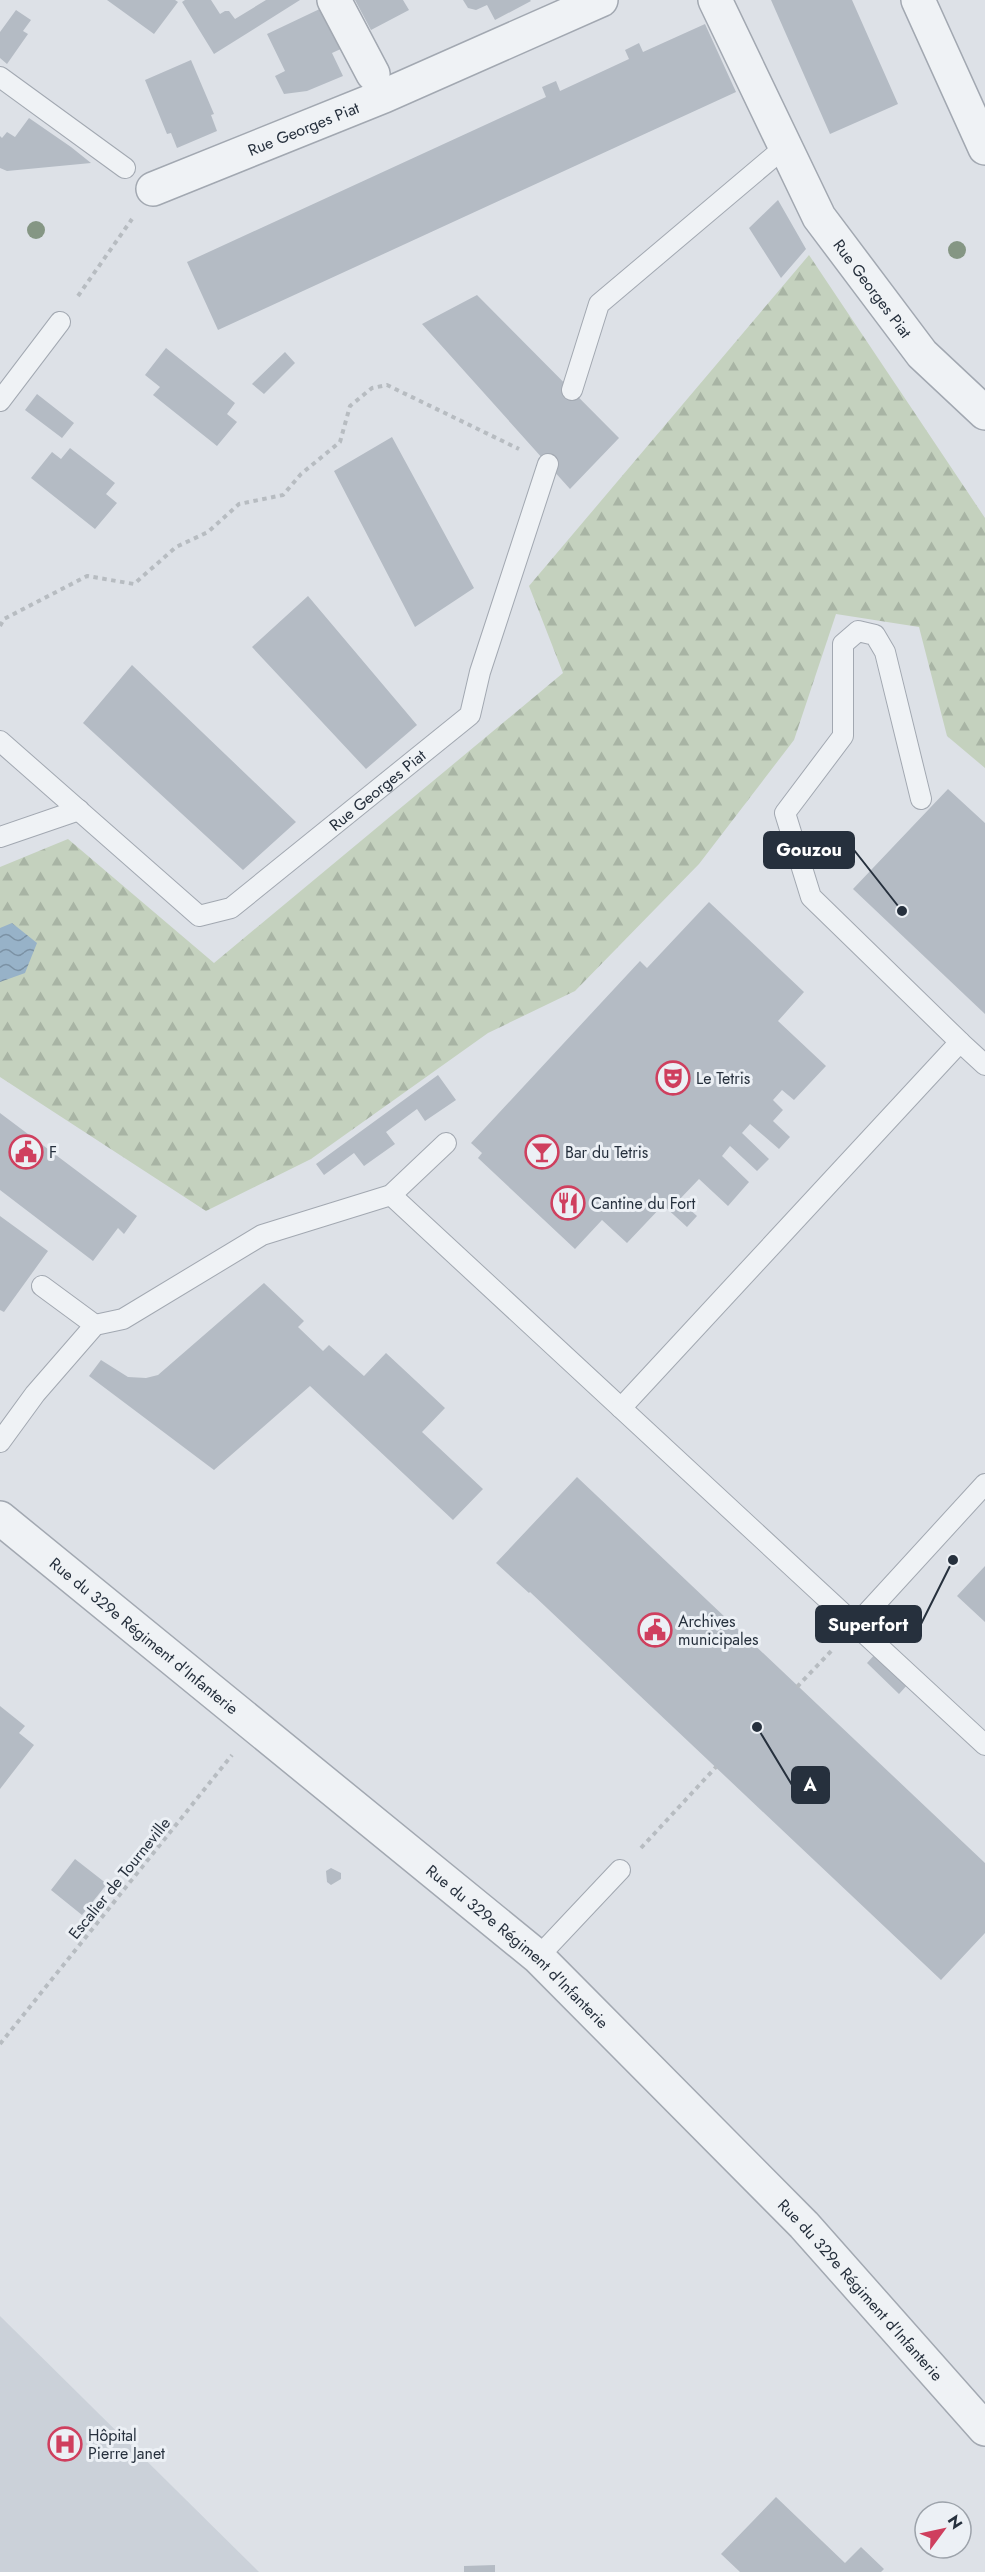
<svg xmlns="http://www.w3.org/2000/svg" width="985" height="2572" font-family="Jost,sans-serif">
  <defs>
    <pattern id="forest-firs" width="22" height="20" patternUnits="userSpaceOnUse" patternTransform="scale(1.5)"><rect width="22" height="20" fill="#c4d1be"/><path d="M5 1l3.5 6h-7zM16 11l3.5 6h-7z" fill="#a8b4a4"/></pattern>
    <pattern id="water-waves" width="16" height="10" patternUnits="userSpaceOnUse" patternTransform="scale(1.5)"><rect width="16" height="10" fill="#97b2c8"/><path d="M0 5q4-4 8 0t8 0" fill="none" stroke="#7b91a4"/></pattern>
  </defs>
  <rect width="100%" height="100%" fill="#dde1e7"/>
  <path fill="#cbd1d9" d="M0 2316 259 2572H0Z"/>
  <path fill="url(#forest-firs)" d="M809 255 985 518V768L947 736 919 627 836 614 794 740 699 864 575 991 488 1033 311 1159 206 1211 0 1077V867L68 839 214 963 563 673 529 586Z"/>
  <path fill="url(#water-waves)" d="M12 923 37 943 25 973 0 982V928Z"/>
  <path fill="#b4bbc4" d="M107 0H175L178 2 154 34Z
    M185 0H211L220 14 225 11H229L235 19 266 0H300L214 54 182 2Z
    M355 0H403L409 10 371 30Z
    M463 0H530L531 1 495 20 487 5 476 10 468 8Z
    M771 0H852L898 104 830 134Z
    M326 6 345 47 332 53 343 76 307 91 284 94 275 76 285 71 267 34Z
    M16 10 31 20 23 31 28 34 7 64 0 58V32Z
    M705 24 736 92 218 330 187 262 546 97 542 87 556 81 560 91 629 59 625 50 639 43 643 52Z
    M191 60 214 114 211 115 217 131 177 148 171 133 167 134 145 80Z
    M29 118 71 147 91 163 7 171 0 168V136L2 138 7 132 15 137Z
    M778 200 806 249 781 278 749 228Z
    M477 295 619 438 570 489 422 324Z
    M166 348 235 403 227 414 237 422 217 446 153 395 160 387 145 375Z
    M285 352 295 363 264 394 252 384Z
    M37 394 74 423 62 438 25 410Z
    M392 437 474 588 415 627 334 471Z
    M70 448 115 483 106 494 117 503 95 529 31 478 52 452 61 459Z
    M308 596 417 725 366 769 252 647Z
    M132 665 296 822 243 870 83 723Z
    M948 789 985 823V1014L853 889Z
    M709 902 804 992 778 1021 826 1066 794 1100 782 1090 773 1100 783 1110 773 1121 790 1137 779 1149 750 1124 742 1133 769 1159 757 1171 730 1146 722 1156 749 1182 728 1206 699 1179 679 1200 697 1216 687 1227 663 1205 627 1243 602 1220 575 1249 478 1158 482 1153 471 1143 640 961 647 968Z
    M438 1075 456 1100 425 1121 417 1109 386 1132 395 1144 364 1166 354 1153 324 1175 316 1164Z
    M0 1113 137 1216 124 1234 118 1228 93 1261 0 1190Z
    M0 1216 48 1251 4 1312 0 1310Z
    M264 1283 304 1321 298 1327 323 1351 329 1345 364 1376 386 1353 445 1408 422 1432 483 1489 453 1520 310 1386 214 1470 89 1376 101 1360 128 1377 146 1378 158 1375Z
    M577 1477 985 1863V1933L941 1980 530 1592 529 1593 496 1563Z
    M985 1566V1622L957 1596Z
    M877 1652 909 1683 899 1694 867 1663Z
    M0 1706 25 1726 19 1733 34 1745 0 1789Z
    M75 1859 107 1884 82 1915 51 1890Z
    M331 1868 341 1873V1879L331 1885 327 1882 326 1871Z
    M776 2497 845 2563 861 2547 884 2569 881 2572H740L721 2554Z
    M495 2565V2572H464V2566Z"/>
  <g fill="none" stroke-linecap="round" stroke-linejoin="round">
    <g stroke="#a2a8b1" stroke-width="22">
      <g id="service">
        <path d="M0 77 125 168"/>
        <path d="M572 390 599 304 786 146"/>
        <path d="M0 401 60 322"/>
        <path id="s1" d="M0 741 199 916 231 908 470 715 480 672 548 464"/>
        <path d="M921 799 885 652 875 635 858 631 843 644V736L785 813 811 897 960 1042"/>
        <path d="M0 837 79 810"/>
        <path d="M391 1195 985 1745"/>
        <path d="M42 1286 95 1325"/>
        <path d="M621 1408 960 1042 985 1065"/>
        <path d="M0 1442 35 1394 95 1325 123 1319 262 1235 391 1195 446 1143"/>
        <path d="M855 1626 985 1484"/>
        <path d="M538 1957 620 1870"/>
      </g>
    </g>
    <g stroke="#a2a8b1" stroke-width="36">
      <g id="minor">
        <path d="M334 0 373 74"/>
        <path id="s2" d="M715 0 819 217 922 354 985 413"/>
        <path d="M918 0 985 148"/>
        <path id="s3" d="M153 189 384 96 601 0"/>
      </g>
    </g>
    <g stroke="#a2a8b1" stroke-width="36">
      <g id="tertiary">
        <path id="s4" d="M0 1518 538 1957 804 2225 985 2429"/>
      </g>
    </g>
    <path stroke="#b7bcc1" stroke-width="4" stroke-dasharray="4.5 4.5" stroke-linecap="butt" d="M78 296 132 219
      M0 626 4 619 87 576 134 584 176 547 208 532 239 504 283 495 301 474 340 442 350 406 372 388 387 385 519 449
      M797 1687 834 1648
      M641 1848 716 1767
      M0 2044 232 1755"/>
    <use href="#service" stroke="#eff2f5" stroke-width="20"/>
    <use href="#minor" stroke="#eff2f5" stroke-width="33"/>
    <use href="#tertiary" stroke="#eff2f5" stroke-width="33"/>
  </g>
  <g fill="#859684">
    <circle cx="36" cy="230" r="9"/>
    <circle cx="957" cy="250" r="9"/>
  </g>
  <defs>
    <g id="theatre-ring" transform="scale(1.725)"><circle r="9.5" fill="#ecf0f5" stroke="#cf3f5e" stroke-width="1.5"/><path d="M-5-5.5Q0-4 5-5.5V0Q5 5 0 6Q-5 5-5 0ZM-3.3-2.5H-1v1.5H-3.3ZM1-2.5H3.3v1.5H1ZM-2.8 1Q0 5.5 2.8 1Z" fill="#cf3f5e"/></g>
    <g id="civic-ring" transform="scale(1.725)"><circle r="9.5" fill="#ecf0f5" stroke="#cf3f5e" stroke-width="1.5"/><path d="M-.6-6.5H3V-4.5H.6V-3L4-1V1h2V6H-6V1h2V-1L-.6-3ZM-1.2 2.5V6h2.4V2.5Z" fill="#cf3f5e"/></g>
    <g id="bar-ring" transform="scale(1.725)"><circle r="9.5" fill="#ecf0f5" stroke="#cf3f5e" stroke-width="1.5"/><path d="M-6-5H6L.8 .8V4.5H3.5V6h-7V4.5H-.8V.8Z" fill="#cf3f5e"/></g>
    <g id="restaurant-ring" transform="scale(1.725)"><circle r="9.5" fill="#ecf0f5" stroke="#cf3f5e" stroke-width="1.5"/><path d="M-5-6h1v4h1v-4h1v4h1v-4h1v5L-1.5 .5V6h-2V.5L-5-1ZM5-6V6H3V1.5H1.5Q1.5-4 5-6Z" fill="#cf3f5e"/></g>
    <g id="hospital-ring" transform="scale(1.725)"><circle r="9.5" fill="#ecf0f5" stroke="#cf3f5e" stroke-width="1.5"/><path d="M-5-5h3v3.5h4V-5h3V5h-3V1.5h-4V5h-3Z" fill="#cf3f5e"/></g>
  </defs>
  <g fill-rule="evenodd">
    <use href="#theatre-ring" x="673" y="1078"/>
    <use href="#civic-ring" x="26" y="1152"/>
    <use href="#bar-ring" x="542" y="1152"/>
    <use href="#restaurant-ring" x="568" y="1203"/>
    <use href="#civic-ring" x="655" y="1630"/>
    <use href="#hospital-ring" x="65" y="2444"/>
  </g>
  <g text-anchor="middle" stroke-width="6" stroke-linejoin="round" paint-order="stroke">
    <g font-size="16" fill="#26303d" stroke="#ecf0f5">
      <text dy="6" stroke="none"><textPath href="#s3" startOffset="162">Rue Georges Piat</textPath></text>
      <text dy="6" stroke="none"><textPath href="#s2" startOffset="330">Rue Georges Piat</textPath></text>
      <text dy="6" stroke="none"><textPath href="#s1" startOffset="486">Rue Georges Piat</textPath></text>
      <text dy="6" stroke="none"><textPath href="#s4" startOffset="186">Rue du 329e Régiment d'Infanterie</textPath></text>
      <text transform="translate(119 1878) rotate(-51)" y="6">Escalier de Tourneville</text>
      <text dy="6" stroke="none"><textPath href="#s4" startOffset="672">Rue du 329e Régiment d'Infanterie</textPath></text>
      <text dy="6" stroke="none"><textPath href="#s4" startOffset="1158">Rue du 329e Régiment d'Infanterie</textPath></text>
    </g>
    <g font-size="16" fill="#26303d" stroke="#ecf0f5" text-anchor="start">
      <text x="696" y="1084">Le Tetris</text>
      <text x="49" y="1158">F</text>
      <text x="565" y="1158">Bar du Tetris</text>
      <text x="591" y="1209">Cantine du Fort</text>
      <text x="678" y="1627">Archives<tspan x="678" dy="18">municipales</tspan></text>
      <text x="88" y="2441">Hôpital<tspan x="88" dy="18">Pierre Janet</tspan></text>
    </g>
  </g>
  <path fill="none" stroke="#26303d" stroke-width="2" d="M902 911L854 850M953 1560L921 1624M757 1727L792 1785"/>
  <g fill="#26303d" stroke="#ecf0f5" stroke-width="2">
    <circle cx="902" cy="911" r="6"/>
    <circle cx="953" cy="1560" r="6"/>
    <circle cx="757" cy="1727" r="6"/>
  </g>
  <g fill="#26303d" stroke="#26303d" stroke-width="2">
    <rect x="764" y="832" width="90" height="36" rx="6"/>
    <rect x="816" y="1606" width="105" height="36" rx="6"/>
    <rect x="792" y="1767" width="37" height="36" rx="6"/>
  </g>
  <g font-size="18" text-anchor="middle" font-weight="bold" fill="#fff">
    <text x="809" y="856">Gouzou</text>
    <text x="868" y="1631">Superfort</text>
    <text x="810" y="1791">A</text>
  </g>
  <g transform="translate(943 2530) rotate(57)"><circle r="28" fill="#ecf0f5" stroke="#9da3ab" stroke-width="1.5"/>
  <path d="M0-4.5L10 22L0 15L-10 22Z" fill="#cf3f5e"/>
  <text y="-9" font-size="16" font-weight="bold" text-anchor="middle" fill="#26303d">N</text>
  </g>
</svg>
